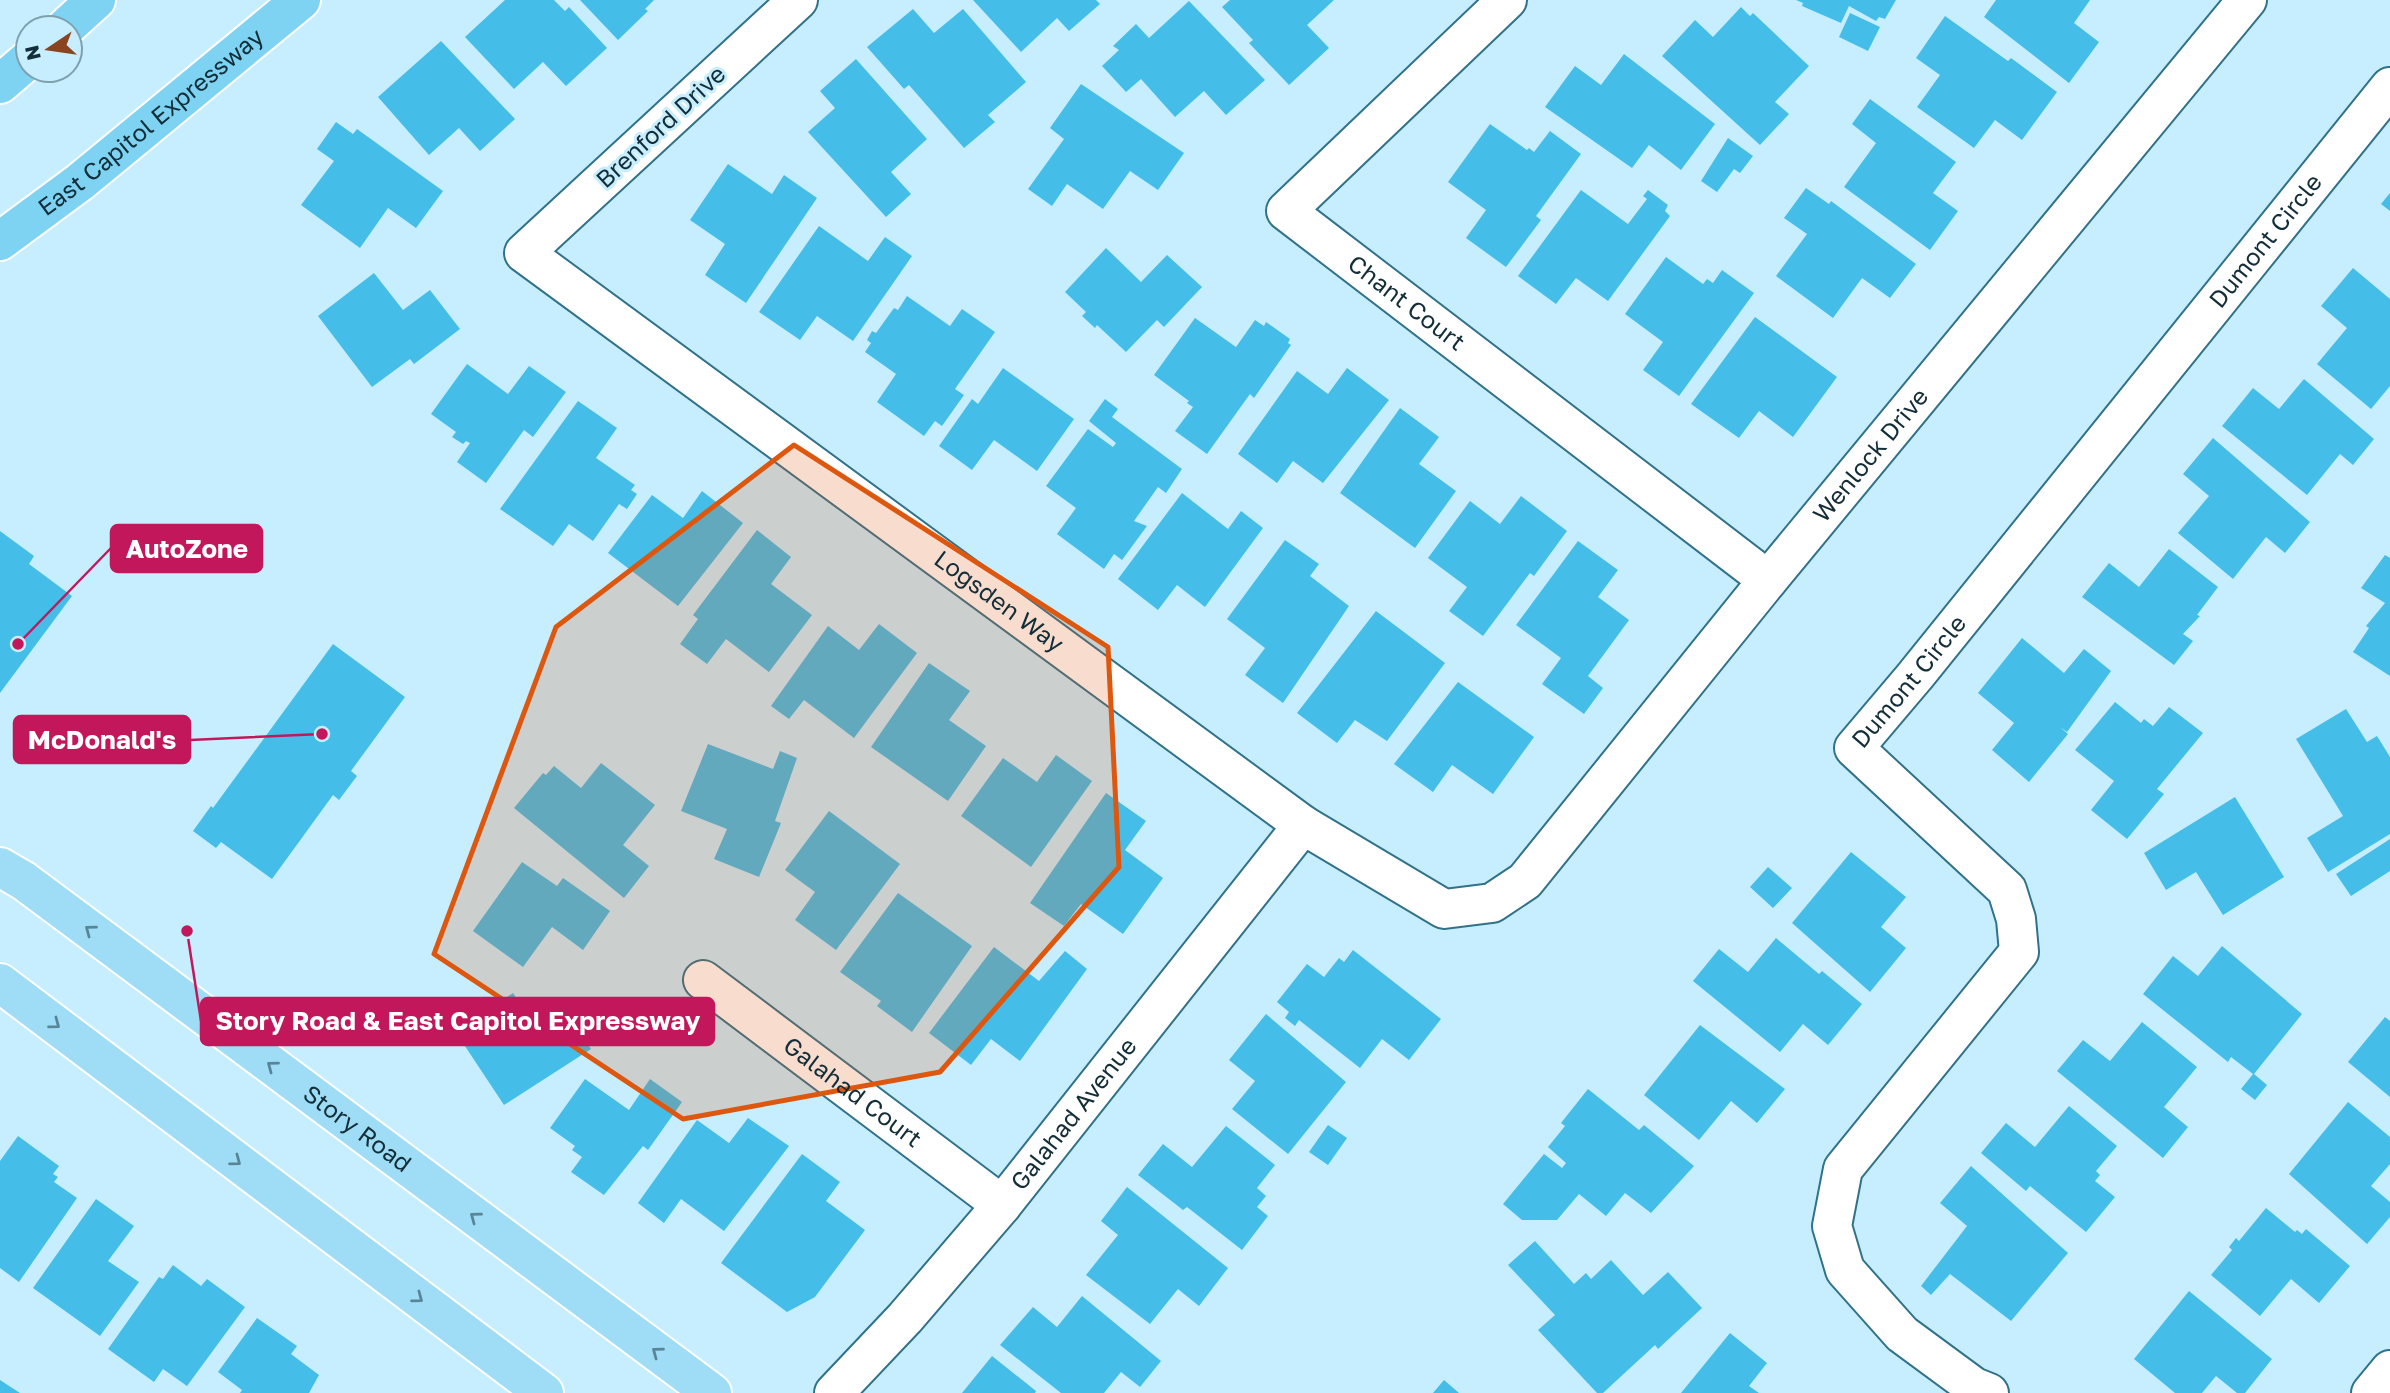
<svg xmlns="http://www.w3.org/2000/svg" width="2390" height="1393" font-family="'Golos Text',sans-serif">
  <rect width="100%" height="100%" fill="#c7eefe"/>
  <path fill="#44bee9" d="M505 0H554L565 11 569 7 607 48 566 86 543 62 514 89 465 37Z
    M580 0H654L645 9 648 11 618 40Z
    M973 0H1096L1100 4 1069 31 1057 18 1021 52Z
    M1230 0H1334L1307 25 1329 48 1289 85 1249 43 1253 40 1222 7Z
    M1796 0H1896L1885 19 1879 17 1876 21 1849 6 1841 23 1802 6 1803 3Z
    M1996 0H2090L2074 23 2099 42 2069 83 1984 17Z
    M1189 1 1265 80 1226 115 1204 91 1175 117 1141 79 1126 92 1102 66 1119 50 1113 46 1136 24 1149 38Z
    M1741 7 1750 16 1753 13 1809 66 1775 102 1789 114 1760 145 1662 56 1695 20 1713 37Z
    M913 9 934 33 963 9 1026 82 988 115 995 122 964 148 909 85 904 89 867 47Z
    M1850 13 1880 27 1868 51 1839 37Z
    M1945 16 2008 61 2011 58 2057 92 2022 140 1995 120 1974 148 1917 107 1940 75 1916 58Z
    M441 41 515 119 480 151 459 128 429 155 378 97Z
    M1624 54 1715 124 1681 170 1649 145 1632 168 1545 107 1575 66 1601 85Z
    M856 59 927 139 891 172 911 194 886 217 808 132 835 108 820 91Z
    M1081 84 1184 153 1158 190 1130 171 1103 209 1067 184 1052 206 1028 189 1064 139 1050 128Z
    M1870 99 1956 162 1933 193 1958 211 1930 250 1844 187 1876 143 1852 124Z
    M336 122 353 134 357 129 443 191 416 228 388 208 360 248 301 205 334 161 317 149Z
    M1490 124 1527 150 1529 148 1534 152 1550 131 1581 154 1536 216 1541 220 1506 267 1466 238 1486 210 1448 182Z
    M1728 138 1753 156 1740 173 1734 169 1717 192 1701 181Z
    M728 164 772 194 784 175 817 198 746 303 705 275 725 244 690 220Z
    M1806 188 1829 204 1831 201 1916 264 1890 298 1862 278 1833 318 1776 276 1807 234 1784 218Z
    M1581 190 1628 224 1647 199 1643 196 1648 190 1668 205 1665 211 1670 216 1608 301 1576 278 1556 304 1518 276Z
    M2390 193V211L2381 204Z
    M819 226 868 261 885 237 912 256 853 341 817 316 800 340 759 312Z
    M1106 248 1141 282 1167 255 1202 287 1164 327 1157 320 1126 352 1097 325 1095 328 1082 316 1086 312 1065 292Z
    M1666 257 1703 284 1707 279 1713 283 1722 270 1754 293 1679 396 1643 370 1663 342 1625 314Z
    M2353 268 2390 299V386L2371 409 2317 364 2347 328 2321 306Z
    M374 273 403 310 430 290 460 329 414 364 410 359 372 387 318 316Z
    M907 296 950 326 962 309 995 332 955 389 964 395 942 426 935 421 924 436 877 402 896 374 865 352 871 343 867 340 872 331 876 333 894 308 898 310Z
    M1755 317 1837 377 1793 437 1759 411 1739 438 1691 404Z
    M1195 318 1236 347 1255 320 1264 326 1266 322 1290 339 1288 343 1291 345 1254 398 1250 394 1207 454 1175 431 1193 407 1187 403 1189 401 1154 375Z
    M467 364 508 394 529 366 566 392 533 437 524 430 486 483 457 462 470 443 466 441 463 444 452 437 456 432 431 414Z
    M1003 368 1074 419 1037 471 994 440 972 470 939 446 972 399 978 404Z
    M1347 368 1389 400 1323 483 1293 461 1277 483 1238 454 1297 371 1328 394Z
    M2304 379 2374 439 2353 465 2340 454 2307 495 2222 426 2253 388 2279 409Z
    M1105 399 1118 409 1112 417 1182 469 1166 493 1158 487 1134 521 1147 526 1122 560 1114 554 1104 569 1057 534 1076 508 1046 486 1088 429 1113 447 1116 443 1089 421Z
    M578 401 617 428 596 458 635 485 631 490 637 494 627 509 619 504 593 541 569 524 553 546 500 509Z
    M1400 408 1439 437 1419 464 1456 491 1415 548 1340 493Z
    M2213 438 2310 522 2285 553 2266 537 2233 579 2178 533 2209 496 2183 474Z
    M702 491 743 523 678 606 608 553 652 495 683 518Z
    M1182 493 1228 529 1241 511 1263 528 1205 607 1177 585 1158 610 1118 579Z
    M1521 496 1567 531 1534 576 1530 573 1483 636 1449 611 1467 587 1428 558 1470 501 1500 524Z
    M757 530 791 557 771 584 812 615 769 672 726 639 707 664 680 644 698 619 693 615Z
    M0 531 34 556 29 564 72 596 0 693Z
    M1285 540 1319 564 1310 576 1349 606 1283 703 1245 675 1265 648 1227 619Z
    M1578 541 1618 570 1598 597 1629 620 1588 676 1603 688 1584 714 1542 684 1561 658 1516 625Z
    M2169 549 2218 587 2197 615 2200 616 2183 634 2193 641 2174 665 2082 597 2109 563 2139 587Z
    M2385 555 2390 558V676L2353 652 2369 628 2366 626 2385 603 2361 588Z
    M1376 611 1445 663 1387 741 1355 720 1337 743 1297 713Z
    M879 624 917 653 854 738 804 700 789 719 771 706 828 626 859 650Z
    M2022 638 2064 673 2084 649 2111 671 2067 732 2060 727 2068 734 2029 782 1992 750 2014 723 1978 693Z
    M333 644 405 697 351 771 357 776 339 800 333 795 272 879 221 842 216 848 193 831 211 806 213 808Z
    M929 663 970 691 949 720 986 746 948 801 871 747Z
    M1458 682 1534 737 1493 794 1452 765 1433 792 1394 764Z
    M2115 702 2141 723 2144 719 2153 726 2169 707 2203 733 2157 789 2164 794 2127 839 2091 810 2114 781 2075 750Z
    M2346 709 2367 742 2377 736 2390 757V834L2328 872 2307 838 2343 816 2296 739Z
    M708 744 773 769 780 751 797 758 775 821 781 823 759 877 714 859 727 829 681 811Z
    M1056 755 1092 781 1031 867 961 816 1003 758 1037 782Z
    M601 763 655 805 623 845 649 866 624 898 514 808 543 773 546 775 554 766 581 788Z
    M1106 793 1146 821 1125 850 1163 878 1123 934 1081 904 1064 926 1030 903Z
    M2235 797 2284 877 2223 915 2196 872 2166 890 2144 853Z
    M829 811 900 864 836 950 795 920 815 892 785 870Z
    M2390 839V871L2351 896 2336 874Z
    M1851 852 1906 897 1881 927 1906 948 1870 992 1792 923Z
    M522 862 557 886 563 878 610 911 583 950 552 927 523 967 473 931Z
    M1768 867 1792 888 1773 908 1750 887Z
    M898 893 972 946 912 1032 877 1006 881 1001 840 972Z
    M1776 938 1819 974 1822 971 1862 1004 1828 1045 1803 1024 1780 1052 1693 981 1719 949 1748 972Z
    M2222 946 2302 1014 2254 1074 2267 1085 2255 1100 2241 1089 2253 1074 2231 1057 2228 1062 2143 994 2173 956 2198 976Z
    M994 947 1039 981 1065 951 1087 969 1020 1061 991 1039 971 1065 929 1033Z
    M1353 950 1441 1019 1409 1060 1382 1039 1360 1068 1299 1020 1295 1026 1285 1018 1289 1012 1277 1002 1307 964 1324 977 1339 958 1344 962Z
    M513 993 540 1035 570 1016 591 1049 504 1105 455 1031Z
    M1266 1014 1346 1082 1288 1154 1232 1109 1255 1081 1229 1060Z
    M2385 1017 2390 1021V1097L2348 1062Z
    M2142 1022 2197 1067 2164 1107 2188 1127 2163 1158 2057 1071 2083 1040 2110 1061Z
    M1700 1025 1785 1089 1757 1123 1731 1101 1699 1140 1644 1095Z
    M585 1079 629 1110 650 1079 682 1102 648 1150 643 1146 604 1195 571 1172 582 1157 572 1150 575 1146 550 1128Z
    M1588 1089 1639 1130 1644 1125 1694 1166 1651 1213 1625 1193 1606 1216 1579 1194 1557 1220H1522L1503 1204 1544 1154 1562 1168 1566 1163 1548 1147 1565 1126 1561 1123Z
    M2348 1102 2390 1137V1164L2371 1186 2390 1202V1217L2367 1244 2289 1174Z
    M2069 1106 2117 1146 2096 1171 2100 1175 2095 1181 2115 1197 2086 1232 2030 1186 2026 1191 1981 1153 2006 1123 2035 1147Z
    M748 1118 789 1146 724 1231 681 1199 664 1223 638 1203 697 1120 729 1143Z
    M1328 1125 1347 1138 1328 1165 1309 1152Z
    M1226 1126 1275 1165 1257 1188 1266 1196 1257 1207 1268 1216 1242 1250 1187 1207 1183 1210 1138 1175 1163 1144 1192 1167Z
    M18 1136 59 1166 53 1174 58 1177 54 1182 77 1198 19 1282 0 1268V1161Z
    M802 1154 840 1182 826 1201 865 1230 815 1297 787 1312 721 1263Z
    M1971 1166 2068 1253 2011 1321 1950 1274 1931 1295 1921 1286 1967 1226 1940 1203Z
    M1127 1187 1228 1268 1199 1306 1178 1289 1150 1324 1086 1275 1118 1235 1101 1221Z
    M96 1199 134 1226 108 1261 139 1282 100 1336 33 1288Z
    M2266 1208 2295 1232 2297 1230 2302 1234 2306 1229 2350 1266 2319 1303 2291 1279 2260 1316 2211 1275 2232 1250 2229 1247 2236 1238 2239 1241Z
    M1535 1241 1574 1284 1586 1273 1591 1279 1611 1260 1643 1295 1668 1272 1702 1308 1658 1349 1655 1345 1603 1393H1597L1538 1330 1555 1315 1508 1265Z
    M173 1265 201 1286 207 1279 245 1307 187 1386 163 1369 154 1382 108 1349 159 1277 163 1279Z
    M2189 1291 2272 1359 2245 1393H2237L2216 1376 2202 1393H2175L2134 1359Z
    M1082 1296 1161 1361 1140 1387 1121 1372 1104 1393H1061L1000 1345 1033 1307 1057 1327Z
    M257 1318 297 1346 291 1354 319 1375 309 1393H240L242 1390 218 1372Z
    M1730 1333 1767 1363 1749 1386 1759 1393H1681Z
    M992 1356 1036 1391 1035 1393H962Z
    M0 1380 20 1393H0Z
    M1444 1380 1459 1393H1433Z"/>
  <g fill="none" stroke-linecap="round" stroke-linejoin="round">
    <g stroke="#31728b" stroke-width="42">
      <g id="minor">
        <path id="s1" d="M798 0 524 253 1303 825 1444 909 1492 903 1525 881 1768 580 2247 0"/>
        <path id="s2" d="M1507 0 1286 211 1768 580"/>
        <path id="s3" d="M703 980 1002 1205"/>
        <path id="s4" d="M834 1393 905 1318 1002 1205 1303 825"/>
        <path id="s5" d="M1989 1393 1974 1387 1902 1334 1845 1270 1832 1226 1843 1169 2019 952 2016 919 2007 890 1854 748 1915 676 2390 87"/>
      </g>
    </g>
    <g stroke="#31728b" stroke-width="42">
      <path id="tertiary" d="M2371 1393 2390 1370"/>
    </g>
    <g stroke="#fff" stroke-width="42">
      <g id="primary">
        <path id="s6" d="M0 867 24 881 712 1393"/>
        <path d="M0 983 544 1393"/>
      </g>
    </g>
    <g stroke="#fff" stroke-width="42">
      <g id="trunk">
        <path d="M65 28 96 0"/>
        <path d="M0 84 28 60"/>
        <path id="s7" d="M0 241 80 182 301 0"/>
      </g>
    </g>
    <use href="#minor" stroke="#fff" stroke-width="38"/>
    <use href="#tertiary" stroke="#fff" stroke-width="38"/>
    <use href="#primary" stroke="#9eddf5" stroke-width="38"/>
    <use href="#trunk" stroke="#7ed2f2" stroke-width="38"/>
  </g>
  <defs><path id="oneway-chevron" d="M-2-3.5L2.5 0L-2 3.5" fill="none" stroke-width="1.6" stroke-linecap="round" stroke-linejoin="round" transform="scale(1.75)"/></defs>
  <g stroke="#588697">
    <use href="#oneway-chevron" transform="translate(90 930) rotate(-143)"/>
    <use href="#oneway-chevron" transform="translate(55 1024) rotate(37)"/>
    <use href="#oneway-chevron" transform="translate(272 1066) rotate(-143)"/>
    <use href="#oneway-chevron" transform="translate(236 1161) rotate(37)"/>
    <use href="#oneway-chevron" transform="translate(475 1217) rotate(-143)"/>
    <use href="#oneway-chevron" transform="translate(418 1298) rotate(37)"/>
    <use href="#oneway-chevron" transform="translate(657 1352) rotate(-143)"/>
  </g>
  <path fill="#dd570e" fill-opacity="0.2" stroke="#dd570e" stroke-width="5" stroke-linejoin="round" d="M794 445 1108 647 1119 867 940 1072 683 1119 434 954 556 627Z"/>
  <g text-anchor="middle" stroke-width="6" stroke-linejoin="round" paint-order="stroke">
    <g font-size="24" fill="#132e39" stroke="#c7eefe">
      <text dy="8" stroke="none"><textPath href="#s7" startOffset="192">East Capitol Expressway</textPath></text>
      <text transform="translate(661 127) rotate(-43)" y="8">Brenford Drive</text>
      <text dy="8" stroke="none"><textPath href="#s5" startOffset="1500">Dumont Circle</textPath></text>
      <text dy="8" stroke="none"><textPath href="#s2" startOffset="457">Chant Court</textPath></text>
      <text dy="8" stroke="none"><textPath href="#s1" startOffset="2140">Wenlock Drive</textPath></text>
      <text dy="8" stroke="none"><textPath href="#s1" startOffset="962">Logsden Way</textPath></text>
      <text dy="8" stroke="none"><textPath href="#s5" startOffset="933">Dumont Circle</textPath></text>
      <text dy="8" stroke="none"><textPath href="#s3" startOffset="187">Galahad Court</textPath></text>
      <text dy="8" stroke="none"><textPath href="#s4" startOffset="368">Galahad Avenue</textPath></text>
      <text dy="8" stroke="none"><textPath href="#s6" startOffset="443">Story Road</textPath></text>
    </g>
  </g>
  <path fill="none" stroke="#c2185b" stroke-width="2.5" d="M18 644L111 548M322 734L190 740M187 931L201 1021"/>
  <g fill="#c2185b" stroke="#c7eefe" stroke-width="2.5">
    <circle cx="18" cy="644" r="7"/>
    <circle cx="322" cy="734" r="7"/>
    <circle cx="187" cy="931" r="7"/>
  </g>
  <g fill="#c2185b" stroke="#c2185b" stroke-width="2.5">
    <rect x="111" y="525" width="151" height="47" rx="7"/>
    <rect x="14" y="716" width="176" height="47" rx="7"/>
    <rect x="201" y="998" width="513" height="47" rx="7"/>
  </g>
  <g font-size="26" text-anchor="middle" font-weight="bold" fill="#fff">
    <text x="187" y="558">AutoZone</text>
    <text x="102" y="749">McDonald's</text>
    <text x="458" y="1030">Story Road &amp; East Capitol Expressway</text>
  </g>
  <g transform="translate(49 49) rotate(257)"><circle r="33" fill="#c7eefe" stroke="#7fa1af" stroke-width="2"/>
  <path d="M0-5L12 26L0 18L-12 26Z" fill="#8b4420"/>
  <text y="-10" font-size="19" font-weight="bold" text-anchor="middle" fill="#132e39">N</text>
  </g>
</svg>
